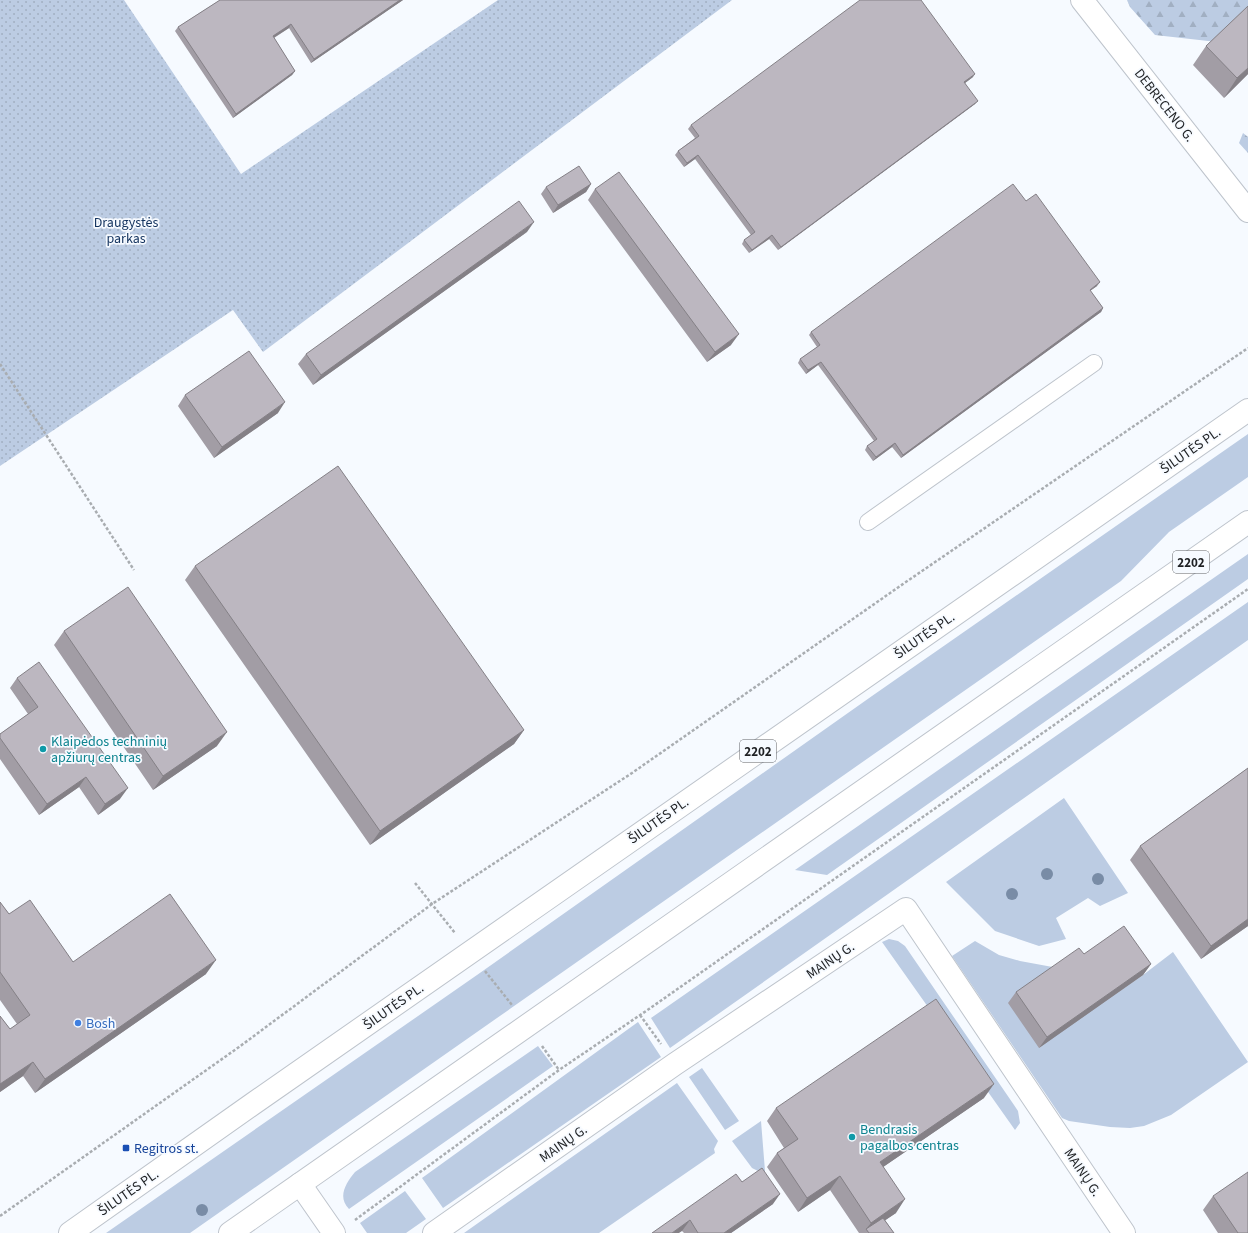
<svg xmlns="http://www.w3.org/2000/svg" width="1248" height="1233" font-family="'Source Sans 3',sans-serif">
  <defs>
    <pattern id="forest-firs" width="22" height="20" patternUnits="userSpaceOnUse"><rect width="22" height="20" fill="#bccce3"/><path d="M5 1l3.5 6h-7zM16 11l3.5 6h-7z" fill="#a1afc2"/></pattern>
    <pattern id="park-dots" width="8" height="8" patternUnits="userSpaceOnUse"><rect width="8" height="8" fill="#bccce3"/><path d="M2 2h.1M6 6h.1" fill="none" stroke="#a1afc2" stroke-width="1.8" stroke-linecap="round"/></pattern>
  </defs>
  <rect width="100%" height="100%" fill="#f6faff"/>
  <path fill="#bccce3" d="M1248 434V477L1169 532 1121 581 190 1233H106L477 975 872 696Z
    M1248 554V579L827 875 795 870Z
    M1248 602V640L670 1048 651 1018Z
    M1064 798 1128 893 1100 906 1088 898 1056 918 1066 939 1039 946 995 931 946 882Z
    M889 939 898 941 905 946 1014 1105 1018 1111 1020 1123 1015 1130 882 942Z
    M975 941 999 955 1020 961 1058 968 1039 1047 1143 975 1173 952 1248 1062 1171 1115 1144 1126 1130 1128 1110 1127 1069 1121 1062 1118 952 956Z
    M638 1022 661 1057 443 1208 422 1178Z
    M538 1046 553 1066 349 1209C337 1197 346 1183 355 1172Z
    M702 1068 739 1121 725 1130 689 1077Z
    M677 1083 718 1141 714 1149 715 1153 599 1233H464Z
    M761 1121 765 1171H758L752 1168 732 1141Z
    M405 1191 426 1219 406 1233H367L360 1223Z"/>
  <path fill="url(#forest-firs)" d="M1127 0H1248V12L1217 42 1155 35 1130 7Z
    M1243 133 1248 137V153L1239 143Z"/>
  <path fill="url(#park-dots)" d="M0 0H124L241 174 498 0H732L263 352 233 310 0 466Z"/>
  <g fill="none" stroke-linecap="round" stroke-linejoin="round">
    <g stroke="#bec4cc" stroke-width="18">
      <path id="service" d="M868 522 1094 363"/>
    </g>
    <g stroke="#bec4cc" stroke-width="24">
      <path id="minor" d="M300 1184 334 1233
        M434 1233 675 1064 906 909 1124 1233"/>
    </g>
    <g stroke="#bec4cc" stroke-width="24">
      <path id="tertiary" d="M1082 0 1248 211"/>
    </g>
    <g stroke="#bec4cc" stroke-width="24">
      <path id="primary" d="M70 1233C461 956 855 683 1248 410
        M230 1233 1248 522"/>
    </g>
    <path stroke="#a9adb1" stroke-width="2.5" stroke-dasharray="3 2" stroke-linecap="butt" d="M0 364 134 570
      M415 883 455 933
      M485 971 512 1005
      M640 1015 661 1044
      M542 1046 559 1070
      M0 1216 239 1047 432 904 632 773 903 584 1248 348
      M355 1220 559 1070 649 1009 1248 589"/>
    <use href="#service" stroke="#fff" stroke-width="16"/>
    <use href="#minor" stroke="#fff" stroke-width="22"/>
    <use href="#tertiary" stroke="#fff" stroke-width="22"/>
    <use href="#primary" stroke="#fff" stroke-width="22"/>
  </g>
  <g fill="#798ca6">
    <circle cx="1047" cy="874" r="6"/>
    <circle cx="1098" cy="879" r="6"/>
    <circle cx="1012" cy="894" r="6"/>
    <circle cx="202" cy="1210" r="6"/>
  </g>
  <path fill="#a29da5" d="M220 0H403L311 63 289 28 274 38 295 71 292 75 233 118 175 31 178 27Z
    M1248 6V74L1224 98 1193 65 1206 46Z
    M973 77 965 83 975 104 778 250 769 239 749 253 742 244 744 240 751 235 695 159 684 167 675 155 678 151 695 138 688 129 691 125Z
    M591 184 586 192 553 213 541 194 546 187Z
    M595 189 731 345 707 362 588 200Z
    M1026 201 1097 286 1090 291 1103 308 1101 312 901 458 892 447 873 461 865 450 867 446 874 441 818 365 806 374 798 363 800 359 817 347 809 335 811 332Z
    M527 232 313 385 298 364 306 354Z
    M185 395 278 413 214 458 178 406Z
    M195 566 524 730 514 744 370 845 185 580Z
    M64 631 217 746 153 790 54 645Z
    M17 678 120 799 98 815 79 787 39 815 0 759V734L28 714 10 688Z
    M1248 768V926L1201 959 1130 860 1140 846Z
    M0 902 9 914 73 962 206 974 35 1093 23 1076 0 1092V1016L10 1029 17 1024 0 1000Z
    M1151 964 1143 975 1039 1048 1008 1003 1016 992Z
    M984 1098 883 1167 896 1213 885 1220 894 1233H859L830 1190 798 1212 767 1167 777 1153 784 1148 767 1121 776 1108Z
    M742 1182 773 1204 731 1233H684L682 1231 652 1233Z
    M1213 1196 1248 1233H1218L1203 1210Z"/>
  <path fill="#848086" d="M400 0H403L311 63 314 59Z
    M291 24 289 28 270 40 273 36Z
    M1248 68V74L1224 98 1237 78Z
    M295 71 292 75 233 118 236 114Z
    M975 74 973 77 961 86 964 82Z
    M978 101 975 104 778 250 781 247Z
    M698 155 695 159 684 167 687 163Z
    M591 184 586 192 553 213 558 205Z
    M534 222 527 232 313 385 321 375Z
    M772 235 769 239 749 253 752 250Z
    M1100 282 1097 286 1087 293 1090 290Z
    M1103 308 1101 312 901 458 903 455Z
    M739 334 731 345 707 362 715 352Z
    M821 362 818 365 806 374 808 370Z
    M285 402 278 413 214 458 222 447Z
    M895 443 892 447 873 461 876 457Z
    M524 730 514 744 370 845 380 831Z
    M227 732 217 746 153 790 163 776Z
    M86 777 79 787 39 815 47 804Z
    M128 788 120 799 98 815 105 804Z
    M1248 919V926L1201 959 1211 946Z
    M216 960 206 974 35 1093 45 1079Z
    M1151 964 1143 975 1039 1048 1047 1037Z
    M33 1062 23 1076 0 1092V1084Z
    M994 1084 984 1098 870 1176 880 1162Z
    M840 1176 830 1190 798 1212 807 1198Z
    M780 1194 773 1204 731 1233H724Z
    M905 1199 896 1213 868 1232 866 1229 871 1223Z
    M690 1220 682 1231 679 1233H672Z"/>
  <path fill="#bcb7c0" stroke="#848086" d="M220 0H400L314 59 291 24 273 36 295 71 236 114 178 27Z
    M860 0H921L975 74 964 82 978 101 781 247 772 235 752 250 744 240 755 232 698 155 687 163 678 151 699 136 691 125Z
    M1248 6V68L1237 78 1206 46Z
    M579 166 591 184 558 205 546 187Z
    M619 172 739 334 715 352 595 189Z
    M1013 184 1026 201 1036 194 1100 282 1090 290 1103 308 903 455 895 443 876 457 867 446 877 439 821 362 808 370 800 359 820 345 811 332Z
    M519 201 534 222 321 375 306 354Z
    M249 351 285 402 222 447 185 395Z
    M338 466 524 730 380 831 195 566Z
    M128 587 227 732 163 776 64 631Z
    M39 662 128 788 105 804 86 777 47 804 0 738V734L38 707 17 678Z
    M1248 768V919L1211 946 1140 846Z
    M170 894 216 960 45 1079 33 1062 0 1084V1016L10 1029 30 1015 0 972V902L9 914 30 900 73 962Z
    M1124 926 1151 964 1047 1037 1016 992 1079 948 1084 954Z
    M936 999 994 1084 880 1162 905 1199 871 1223 840 1176 807 1198 777 1153 798 1139 776 1108Z
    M762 1168 780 1194 724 1233H698L690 1220 672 1233H652L736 1174 742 1182Z
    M1248 1172V1233H1238L1213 1196Z
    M883 1218 894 1233H869L866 1229Z"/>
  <g fill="#0f9aa8" stroke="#f6faff" stroke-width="1.5">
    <circle cx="43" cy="749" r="4"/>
    <circle cx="852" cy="1137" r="4"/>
  </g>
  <circle fill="#3f7fe0" stroke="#f6faff" stroke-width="1.5" cx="78" cy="1023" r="4"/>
  <rect fill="#1a4fb4" stroke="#f6faff" stroke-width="1.5" x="122" y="1144" width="8" height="8" rx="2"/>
  <g text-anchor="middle" stroke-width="3.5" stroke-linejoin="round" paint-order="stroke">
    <g fill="#f6faff" stroke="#5f6165" stroke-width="1">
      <rect x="1173" y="551" width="36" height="22" rx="3"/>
      <rect x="740" y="740" width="36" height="22" rx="3"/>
    </g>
    <g font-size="13" font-weight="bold" fill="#1e2023">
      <text x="1191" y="567">2202</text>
      <text x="758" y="756">2202</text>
    </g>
    <g font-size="14" fill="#1e2023" stroke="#f6faff">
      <text transform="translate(1165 105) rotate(52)" y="5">DEBRECENO G.</text>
      <text transform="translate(1190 450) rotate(-35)" y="5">ŠILUTĖS PL.</text>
      <text transform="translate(924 635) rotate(-35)" y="5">ŠILUTĖS PL.</text>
      <text transform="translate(658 820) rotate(-35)" y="5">ŠILUTĖS PL.</text>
      <text transform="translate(830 960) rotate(-34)" y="5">MAINŲ G.</text>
      <text transform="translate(393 1006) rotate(-35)" y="5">ŠILUTĖS PL.</text>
      <text transform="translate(563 1143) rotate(-35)" y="5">MAINŲ G.</text>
      <text transform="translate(1083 1172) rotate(56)" y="5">MAINŲ G.</text>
      <text transform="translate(128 1192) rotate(-35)" y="5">ŠILUTĖS PL.</text>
    </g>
    <g font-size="14" fill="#12325e" stroke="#f6faff">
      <text x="126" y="227">Draugystės<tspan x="126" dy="16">parkas</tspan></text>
    </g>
    <g font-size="14" fill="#0d838f" stroke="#f6faff" text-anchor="start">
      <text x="51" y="746">Klaipėdos techninių<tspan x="51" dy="16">apžiurų centras</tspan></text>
      <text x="860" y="1134">Bendrasis<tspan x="860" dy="16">pagalbos centras</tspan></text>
    </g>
    <g font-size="14" fill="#366cbe" stroke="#f6faff" text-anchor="start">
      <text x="86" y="1028">Bosh</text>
    </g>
    <g font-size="14" fill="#164399" stroke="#f6faff" text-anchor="start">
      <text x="134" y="1153">Regitros st.</text>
    </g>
  </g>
</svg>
